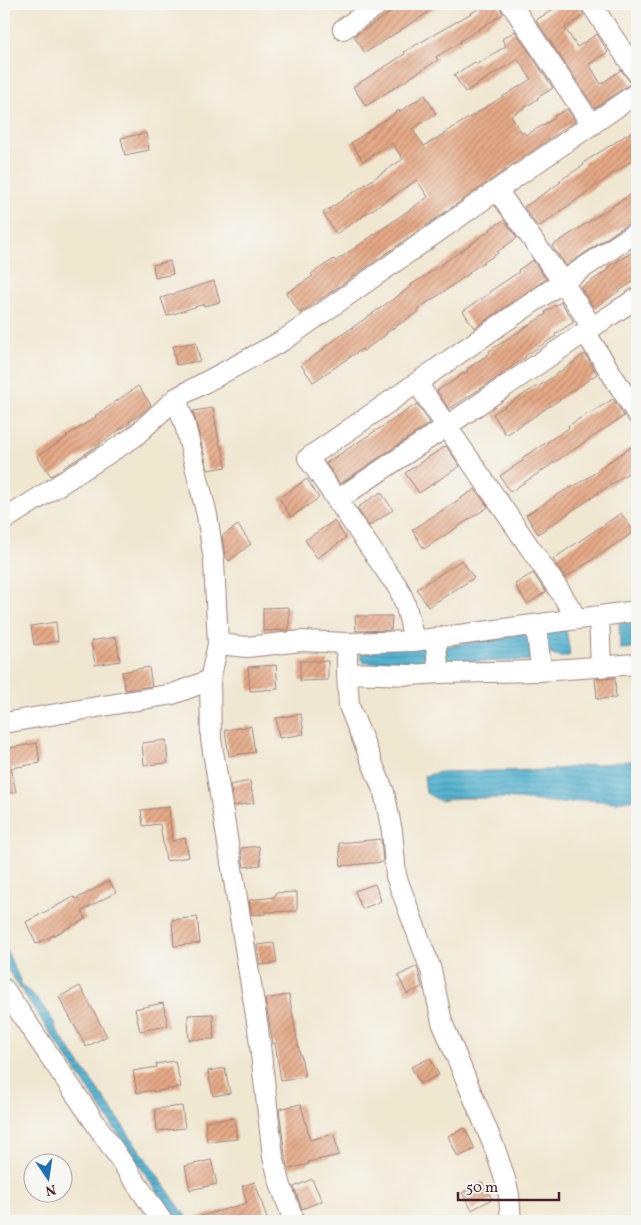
<svg xmlns="http://www.w3.org/2000/svg" width="641" height="1225" viewBox="0 0 641 1225" font-family="Vollkorn,serif">
<style>
.water{fill:url(#water-rules);stroke:#4e687e}
.building{fill:url(#building-hatch)}
.lines{fill:none;stroke-linecap:round;stroke-linejoin:round}
.minor-casing{stroke:#9d837e;stroke-width:22}
.minor{stroke:#fff;stroke-width:20}
</style>
<defs>
<pattern id="water-rules" width="6" height="5" patternUnits="userSpaceOnUse" patternTransform="scale(1.25)"><rect width="6" height="5" fill="#52b2d0"/><path d="M0 2.5h6" fill="none" stroke="#4690a9"/></pattern>
<pattern id="building-hatch" width="6" height="6" patternUnits="userSpaceOnUse" patternTransform="scale(1.25)"><rect width="6" height="6" fill="#e5a986"/><path d="M-1 1l2-2M0 6l6-6M5 7l2-2" fill="none" stroke="#bc896e"/></pattern>
</defs>
<rect width="100%" height="100%" fill="#f6f6f2"/>
<filter id="ink" filterUnits="userSpaceOnUse"><feTurbulence type="fractalNoise" baseFrequency=".02" numOctaves="2"/><feDisplacementMap in="SourceGraphic" scale="10" xChannelSelector="R" yChannelSelector="G"/><feConvolveMatrix kernelMatrix="1 2 1 2 8 2 1 2 1" color-interpolation-filters="sRGB"/></filter>
<filter id="wash" filterUnits="userSpaceOnUse"><feTurbulence type="fractalNoise" baseFrequency=".0096" numOctaves="4" result="noise"/><feDisplacementMap in="SourceGraphic" scale="20" xChannelSelector="R" yChannelSelector="G"/><feGaussianBlur stdDeviation="1.12" result="paint"/><feColorMatrix in="noise" values="0 0 0 0 0 0 0 0 0 0 0 0 0 0 0 0 0 1.4 0 .05"/><feComposite in="paint" operator="in"/></filter>
<g filter="url(#wash)">
<rect width="100%" height="100%" fill="#f0e7d1"/>
<path class="water" d="M637,619V648L620,649L619,622Z
M566,628L570,655C563,659 554,657 547,652L544,635L549,631Z
M524,633L531,638L532,660L446,663L443,647Z
M431,646L428,667L394,669V664L364,663L361,660L360,649Z
M637,760V799L616,802L586,800L563,803L504,798H459L440,801L426,793L424,776L441,772L547,770Z
M4,945L23,987L37,998L54,1022L55,1028L189,1221H177L4,964Z"/>
<g id="blocks">
<path class="building" d="M403,4H441L365,53L354,36Z
M477,4H499L503,14L460,41L461,42L436,57L438,60L366,106L353,87L405,54L404,52L480,8Z
M562,4H579L581,10L584,15L565,28L577,47L597,34L608,52L589,64L601,84L621,70L631,83L595,108L536,20Z
M515,31L553,88L537,98L538,99L511,116L522,133L524,132L526,135L555,118L554,116L567,109L575,121L331,292L300,313L286,293L313,276L311,274L334,259L336,261L428,197L417,180L336,234L323,213L403,159L392,143L363,161L351,143L399,110V112L425,95L436,114L412,129L424,146L531,79L518,59L465,92L454,75L475,62L477,64L506,46L502,39Z
M637,129V157L538,227L524,207L561,182L559,181L584,165L583,163L631,132V133Z
M146,133L149,150L125,155L121,138Z
M637,190V219L630,222L566,266L552,246Z
M504,220L517,238L497,252L498,253L469,272L470,273L446,290L418,309L419,311L386,333L387,334L363,351L362,349L313,382L301,365L324,349L323,348L412,286L411,285L435,269L491,230L490,229Z
M637,249V279L594,308L581,288L609,269L608,267Z
M533,260L546,279L474,328L463,311L490,293L489,292L519,272L518,270Z
M170,261L173,274L155,278L153,265Z
M214,281L220,302L204,306V304L167,316L161,298Z
M561,302L574,322L555,334L556,336L525,356L526,357L501,374V375L449,409L437,391L468,371L467,369L490,353L489,351L546,314L545,312Z
M196,342L200,361L176,365L173,346Z
M585,354L597,374L550,406L506,435L493,414L537,386L538,387Z
M138,386L151,405L142,413L129,422L130,423L100,443V444L51,476L37,456L67,437L66,436L96,417L95,416Z
M613,399L624,416L510,492L500,476L524,460L522,458L569,428L568,426L588,413L589,414Z
M417,404L430,423L340,484L326,463Z
M213,408L220,447L222,446L226,467L208,470L193,411Z
M637,443V467L538,534L526,515L570,487L571,488L598,471L597,470Z
M446,446L460,466L419,493L405,473L427,458Z
M307,479L319,498L291,517L279,498Z
M475,489L488,507L424,549L412,530Z
M381,492L393,510L369,526L357,508Z
M621,513L634,532L565,578L553,559Z
M334,521L346,538L317,558L305,540Z
M238,525L251,544L229,561L225,556L222,536Z
M462,560L474,578L428,607L417,589Z
M533,573L546,592L527,604L515,584Z
M289,607V630L263,631V608Z
M355,616H392L391,630L356,631Z
M56,622L58,641L34,645L31,626Z
M116,637L120,661L95,665L91,641Z
M300,661H328V680L300,681Z
M276,665L278,689L250,691L248,667Z
M149,667L152,686L125,690L122,672Z
M615,678L616,698L597,699L595,679Z
M301,714L304,734L279,738L276,718Z
M251,726L255,752L229,756L225,730Z
M166,740L168,763L144,765L142,743Z
M37,743L40,763L11,768L16,792L4,794V749Z
M250,781L254,803L234,806L230,785Z
M169,807L172,841L185,838L189,857L166,861L160,824L143,826L141,810Z
M381,839L383,862L341,866L339,843Z
M259,846L261,865L244,867L241,848Z
M109,881L116,892L82,911L86,919L36,944L26,922L74,897L76,899Z
M375,884L381,901L362,909L355,891Z
M297,892V911L265,912V914L252,915L249,900L275,897V893Z
M197,917L200,943L174,946L172,920Z
M274,943L277,963L260,965L257,945Z
M417,966L422,987L407,994L398,976Z
M80,986L107,1036L86,1047L59,997Z
M289,995L300,1055H301L305,1077L281,1081L275,1043L273,1044L265,999Z
M163,1003L168,1026L140,1031L135,1009Z
M213,1014L214,1039L189,1040L188,1015Z
M430,1058L439,1075L420,1084L411,1067Z
M175,1061L181,1087L153,1092V1090L137,1093L133,1071L157,1067L156,1064Z
M225,1068L230,1093L213,1096L208,1071Z
M301,1104L310,1140L334,1134L339,1155L308,1162L309,1164L289,1169L285,1155L279,1109Z
M182,1106L185,1128L157,1131L155,1109Z
M234,1118L237,1139L207,1142L205,1121Z
M465,1128L475,1149L458,1157L448,1136Z
M211,1160L217,1184L190,1190L185,1166Z
M312,1179L322,1201L302,1209L294,1187Z
M255,1182L267,1219L261,1221H195L194,1218L247,1203L242,1186Z
M482,1182L492,1199L472,1210L462,1193Z"/>
</g>
</g>
<g filter="url(#ink)">
<use href="#blocks" fill-opacity="0" stroke="#9d837e" stroke-width="1"/>
<g class="lines">
<defs>
<path id="minor" d="M511,4L592,125
M591,4L637,73
M343,29L379,4
M497,190L562,281L592,327
M585,332L637,414
M417,383L561,593L577,619
M176,398L185,425L207,515L214,561L218,644L210,680L211,739L258,1028L273,1157L281,1186L294,1221
M337,500L447,426L585,332L637,298
M4,520L134,437L176,398L284,340L497,190L637,93
M599,616L601,667
M536,625L540,660L539,671
M435,638L439,673
M414,641C409,620 406,594 391,578L308,458C418,383 526,305 637,232
M347,643V673L349,706L384,792L392,831L396,876L431,970L442,1022L495,1149L505,1179L509,1195L511,1221
M218,644L247,647L302,641L347,643L414,641L637,611
M347,673L411,675L439,673L539,671L637,664
M4,723L173,694L210,680
M4,989L162,1221"/>
</defs>
<use href="#minor" class="minor-casing"/>
<use href="#minor" class="minor"/>
</g>
</g>
<rect width="641" height="1225" fill="none" stroke="#f6f6f2" stroke-width="20"/>
<g transform="translate(48 1178) rotate(167)"><circle r="24" fill="#f6f6f2" stroke="#b1a0a2"/>
<path d="M0-4L9 19L0 12L-9 19Z" fill="#1f6fb2"/>
<text y="-8" font-size="14" font-weight="bold" text-anchor="middle" fill="#4a1f2b">N</text>
</g>
<path d="M458 1192v8h101v-8" fill="none" stroke="#4a1f2b" stroke-width="2.5"/>
<text x="466" y="1192" font-size="15" fill="#4a1f2b" stroke="#f6f6f2" stroke-width="4" paint-order="stroke">50 m</text>
</svg>
